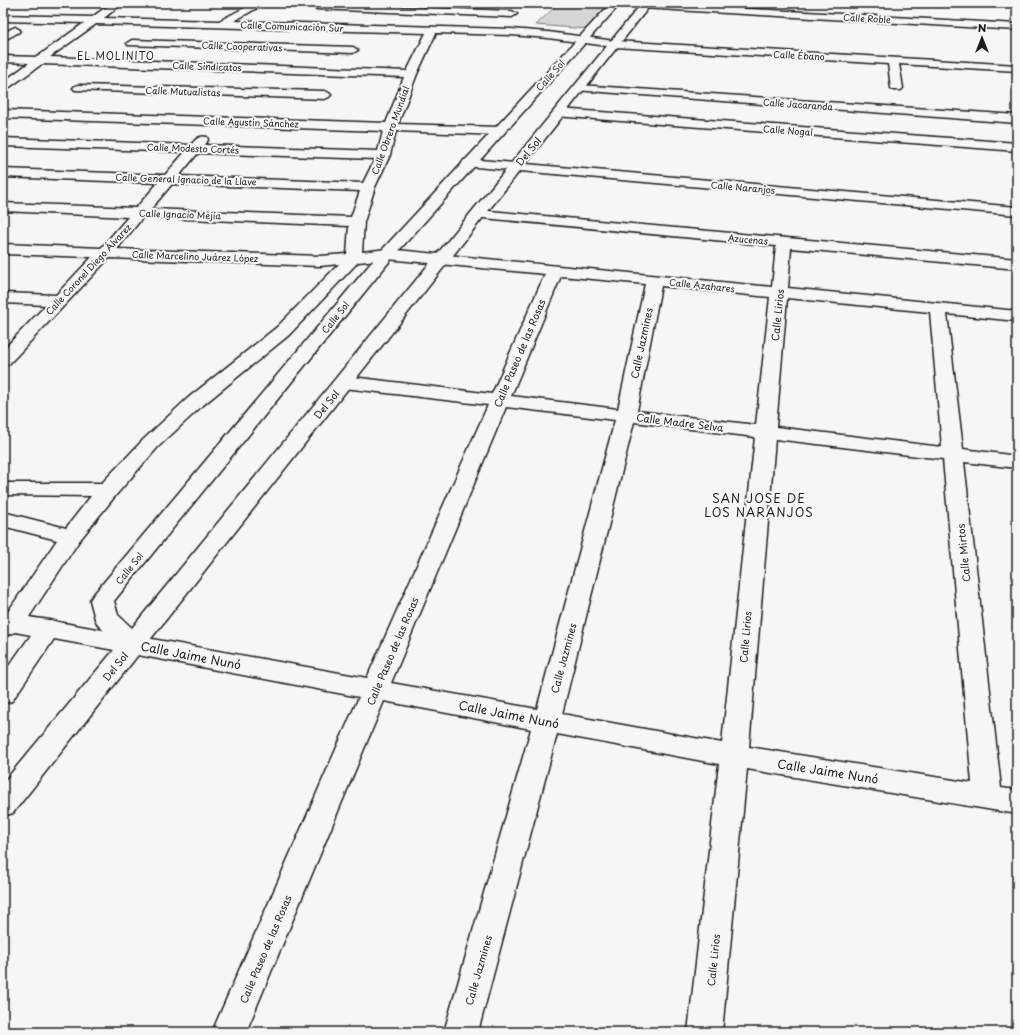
<svg xmlns="http://www.w3.org/2000/svg" width="1020" height="1035" viewBox="0 0 1020 1035" font-family="'Playpen Sans',sans-serif">
<style>
.green{fill:#d6d6d2;stroke:#797977}
.lines{fill:none;stroke-linecap:round;stroke-linejoin:round}
.street-casing{stroke:#1c1c1c;stroke-width:3}
.secondary-casing{stroke:#1c1c1c;stroke-width:3}
.street{fill:#f6f6f2;fill-rule:evenodd}
.secondary{fill:#f6f6f2;fill-rule:evenodd}
.labels{text-anchor:middle;dominant-baseline:central;stroke-width:4;stroke-linejoin:round;paint-order:stroke}
.far-street-label{font-size:9px;fill:#1c1c1c;stroke:#f6f6f2}
.far-quarter-label{font-size:10px;letter-spacing:1px;fill:#1c1c1c;stroke:#f6f6f2}
.street-label{font-size:10px;fill:#1c1c1c;stroke:#f6f6f2}
.quarter-label{font-size:12px;letter-spacing:1px;fill:#1c1c1c;stroke:#f6f6f2}
.near-street-label{font-size:12px;fill:#1c1c1c;stroke:#f6f6f2}
</style>
<rect width="100%" height="100%" fill="#f6f6f2"/>
<filter id="ink" filterUnits="userSpaceOnUse"><feTurbulence type="fractalNoise" baseFrequency=".025" numOctaves="2"/><feDisplacementMap in="SourceGraphic" scale="8" xChannelSelector="R" yChannelSelector="G"/><feConvolveMatrix kernelMatrix="1 2 1 2 8 2 1 2 1" color-interpolation-filters="sRGB"/></filter>
<g filter="url(#ink)">
<path class="green" d="M559,3H562L609,7L588,29L536,25Z"/>
<g class="lines">
<defs>
<path id="street" d="M112,3H123L104,18L219,21L254,3H266L234,21L511,29L548,32L615,41L1017,65V71L899,64L903,88L901,90H893L891,88L888,64L615,47L548,38L511,35L436,33L417,74L398,124L498,127L502,128L504,131L502,134L498,135L396,131L390,155L375,187L364,222L362,252L387,249L772,287L776,246L473,217L471,214L473,211L478,210L1017,259V269L791,248L788,288L1017,311V321L947,314L963,449L1017,456V468L964,462L1001,788L1017,790V814L747,769L722,1032H688L719,764L557,734L478,1032H444L531,729L384,701L246,1032H212L359,697L138,655L13,813L3,816V783L114,650L54,639L12,701L3,704V674L31,635L15,632L3,637V612L7,613L57,540L3,526V512L66,528L91,496L3,495V483H102L144,439L188,398L277,327L339,264L320,266L109,258L9,364L3,365V350L46,305L3,303V293L56,295L92,257L3,254V244L101,248L128,217L3,211V203L136,208L158,183L3,177V169L165,175L185,152L3,146V138L191,145C196,139 199,135 207,137L208,140L205,145L378,151L383,131L3,118V110L386,123L404,77L42,64L7,89L3,90V82L29,63L3,62V56L37,57L84,23L3,21V15L92,17ZM96,24L426,33L407,71L50,57ZM198,153L375,159L363,183L179,176ZM172,184L360,191L351,217L151,209ZM143,217L349,226L347,254L320,256L117,249ZM387,259L545,274L492,394L344,376L337,378L335,382L337,386L344,388L488,405L367,678L58,622C49,619 39,619 29,617L79,541L116,495L158,447L202,406L289,335L358,262ZM561,276L645,284L618,409L511,396ZM661,286L770,297L756,425L637,411ZM787,298L930,312L942,447L776,427ZM506,407L615,420L537,709L391,683ZM634,422L755,437L722,743L562,714ZM775,439L943,459L972,783L749,747Z
M645,3L1017,24V30L642,8L640,6Z
M319,4L512,11L517,14L512,17L316,9L314,7Z
M15,27L20,30L19,32L3,41V33Z
M132,40L353,47L358,50L353,53L128,45L127,43Z
M79,85L325,91L329,93L331,95L329,97L325,99L75,90L73,88L75,86Z
M579,85L1017,115V123L575,90L573,88L575,86Z
M559,109L1017,143V151L555,116L553,113L555,110Z
M469,159L1017,207V215L464,166L462,163L464,160Z"/>
<path id="secondary" d="M611,3H621L393,257L114,601L118,615L132,628L642,3H652L142,650L133,653L124,650L98,625L95,619L90,600L94,594L381,251Z"/>
</defs>
<use href="#street" class="street-casing"/>
<use href="#secondary" class="secondary-casing"/>
<use href="#street" class="street"/>
<use href="#secondary" class="secondary"/>
</g>
</g>
<g class="labels">
<g class="far-street-label">
<text transform="translate(867 18) rotate(3)">Calle Roble</text>
<text transform="translate(292 26) rotate(2)">Calle Comunicación Sur</text>
<text transform="translate(242 46) rotate(2)">Calle Cooperativas</text>
<text transform="translate(799 55) rotate(3)">Calle Ébano</text>
<text transform="translate(207 66) rotate(2)">Calle Sindicatos</text>
<text transform="translate(550 75) rotate(-48)">Calle Sol</text>
<text transform="translate(183 91) rotate(2)">Calle Mutualistas</text>
<text transform="translate(798 104) rotate(4)">Calle Jacaranda</text>
<text transform="translate(251 122) rotate(2)">Calle Agustín Sánchez</text>
<text transform="translate(390 130) rotate(-70)">Calle Obrero Mundial</text>
<text transform="translate(788 130) rotate(4)">Calle Nogal</text>
<text transform="translate(193 148) rotate(2)">Calle Modesto Cortés</text>
<text transform="translate(186 179) rotate(2)">Calle General Ignacio de la Llave</text>
<text transform="translate(743 187) rotate(5)">Calle Naranjos</text>
<text transform="translate(180 214) rotate(2)">Calle Ignacio Mejía</text>
<text transform="translate(748 239) rotate(5)">Azucenas</text>
<text transform="translate(195 256) rotate(2)">Calle Marcelino Juárez López</text>
<text transform="translate(88 269) rotate(-47)">Calle Coronel Diego Álvarez</text>
<text transform="translate(702 285) rotate(6)">Calle Azahares</text>
<text transform="translate(335 317) rotate(-51)">Calle Sol</text>
<text transform="translate(129 568) rotate(-51)">Calle Sol</text>
</g>
<g class="far-quarter-label">
<text x="116" y="55">EL MOLINITO</text>
</g>
<g class="street-label">
<text transform="translate(528 151) rotate(-51)">Del Sol</text>
<text transform="translate(777 315) rotate(-84)">Calle Lirios</text>
<text transform="translate(641 343) rotate(-78)">Calle Jazmines</text>
<text transform="translate(519 353) rotate(-67)">Calle Paseo de las Rosas</text>
<text transform="translate(326 404) rotate(-51)">Del Sol</text>
<text transform="translate(680 422) rotate(7)">Calle Madre Selva</text>
<text transform="translate(963 553) rotate(-96)">Calle Mirtos</text>
<text transform="translate(745 637) rotate(-85)">Calle Lirios</text>
<text transform="translate(392 651) rotate(-67)">Calle Paseo de las Rosas</text>
<text transform="translate(563 658) rotate(-75)">Calle Jazmines</text>
<text transform="translate(115 666) rotate(-51)">Del Sol</text>
<text transform="translate(265 949) rotate(-67)">Calle Paseo de las Rosas</text>
<text transform="translate(713 960) rotate(-84)">Calle Lirios</text>
<text transform="translate(478 970) rotate(-74)">Calle Jazmines</text>
</g>
<g class="quarter-label">
<text x="759" y="498">SAN JOSE DE<tspan x="759" dy="14">LOS NARANJOS</tspan></text>
</g>
<g class="near-street-label">
<text transform="translate(191 655) rotate(11)">Calle Jaime Nunó</text>
<text transform="translate(509 714) rotate(11)">Calle Jaime Nunó</text>
<text transform="translate(828 771) rotate(9)">Calle Jaime Nunó</text>
</g>
</g>
<rect width="1020" height="1035" fill="none" stroke="#f6f6f2" stroke-width="16"/>
<rect x="8" y="8" width="1004" height="1019" fill="none" stroke="#1c1c1c" stroke-width="1.5" filter="url(#ink)"/>
<g transform="translate(982 38)" stroke="#f6f6f2" stroke-width="3" paint-order="stroke">
<path d="M0-3L7 15L0 10L-7 15Z" fill="#1c1c1c"/>
<text y="-6" font-size="11" font-weight="bold" text-anchor="middle" fill="#1c1c1c">N</text>
</g>
</svg>
